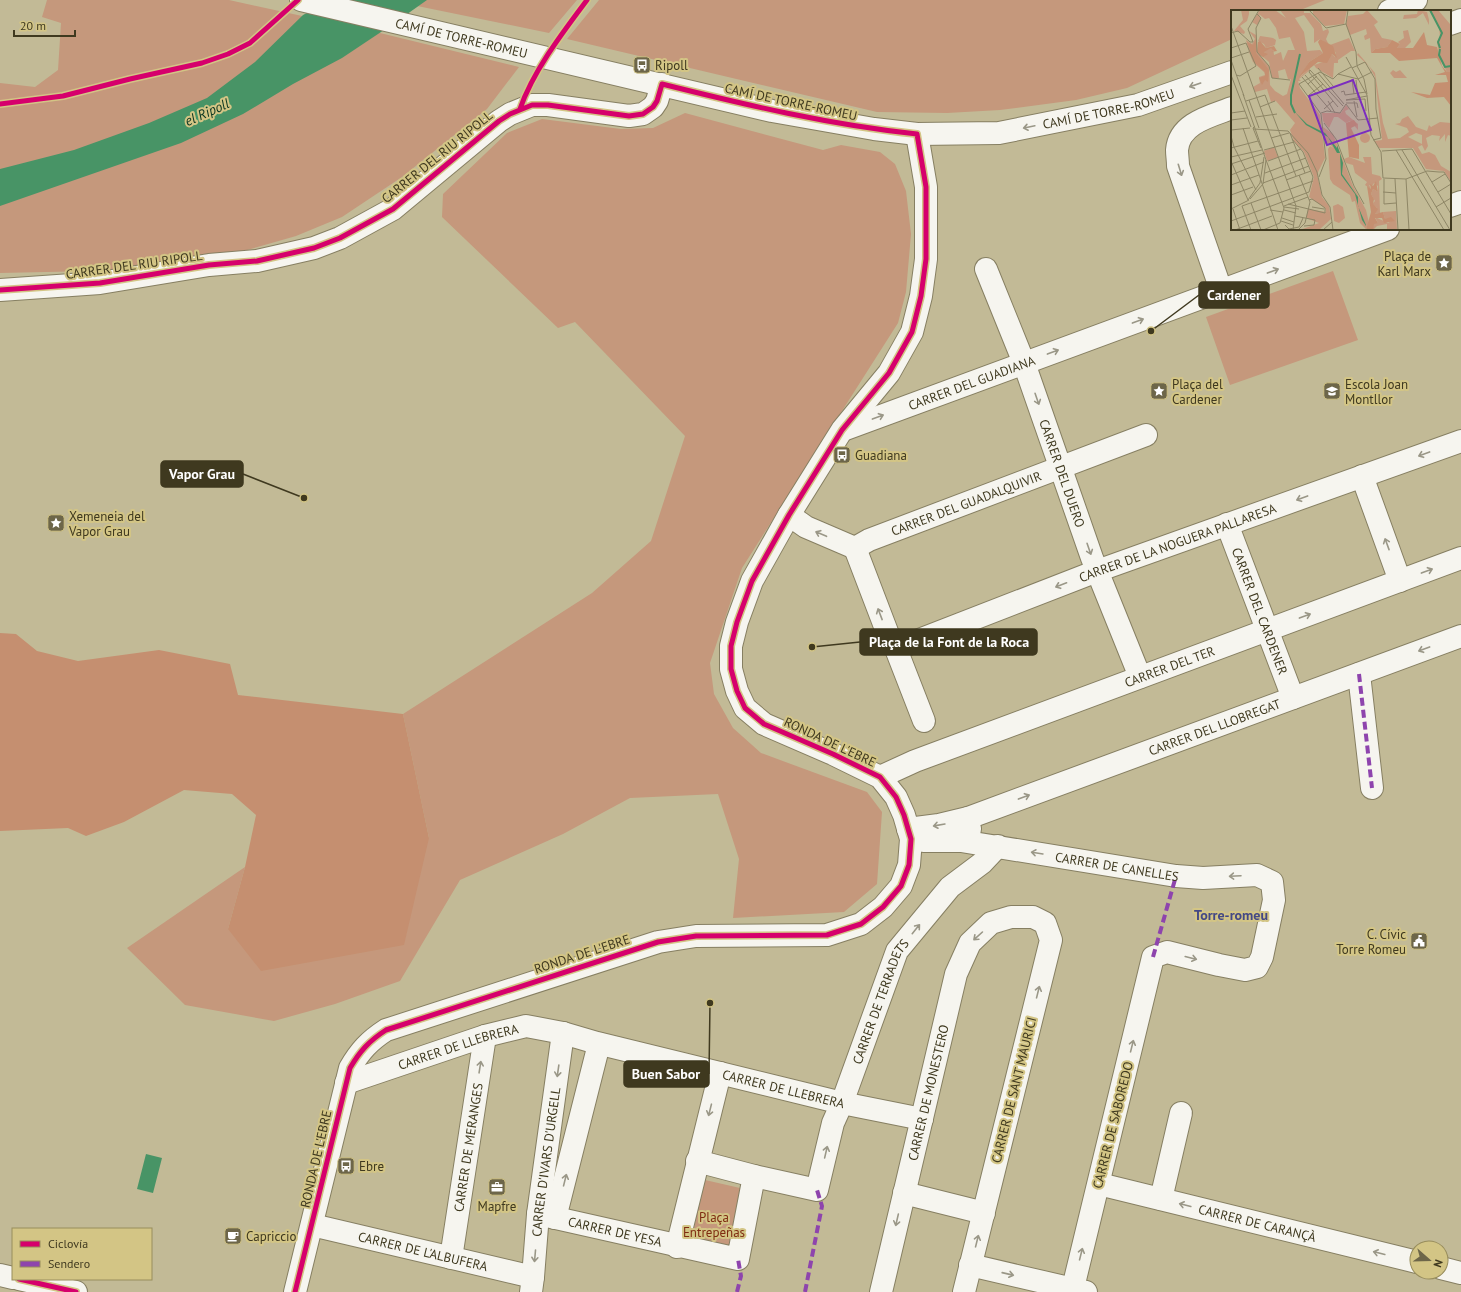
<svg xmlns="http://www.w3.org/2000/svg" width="1461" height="1292" viewBox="0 0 1461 1292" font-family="'PT Sans',sans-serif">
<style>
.green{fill:#c5987c}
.forest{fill:#c58f70}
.water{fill:#489466}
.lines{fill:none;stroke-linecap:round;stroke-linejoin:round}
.minor-casing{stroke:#867f62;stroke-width:24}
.minor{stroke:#f6f5ef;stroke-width:22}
.quiet{stroke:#8e44ad;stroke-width:4;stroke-dasharray:8 4;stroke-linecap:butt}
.cycleway-casing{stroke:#d3c585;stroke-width:8}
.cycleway{stroke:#d6006c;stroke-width:5}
.oneway{stroke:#9a9787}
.labels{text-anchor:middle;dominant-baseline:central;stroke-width:4;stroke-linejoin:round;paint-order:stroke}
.street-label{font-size:13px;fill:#3f391f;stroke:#d3c585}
.poi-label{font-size:13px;fill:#3f391f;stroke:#d3c585;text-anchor:start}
.park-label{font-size:13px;fill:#7f2c11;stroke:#d3c585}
.water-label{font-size:14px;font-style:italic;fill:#0c3722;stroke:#d3c585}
.neighbourhood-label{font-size:14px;font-weight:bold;fill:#434885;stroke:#d3c585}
.inset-river{fill:none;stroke:#489466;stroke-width:2}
.inset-road{fill:none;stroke:#8e8666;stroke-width:1}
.view{fill:#7b2cbf;fill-opacity:0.15;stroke:#7b2cbf;stroke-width:2}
.inset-edge{fill:none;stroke:#3f391f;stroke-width:2}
.leader{fill:none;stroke:#3f391f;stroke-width:1.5}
.callout-dot{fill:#3f391f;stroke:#d3c585;stroke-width:1.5}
.callout{fill:#3f391f;stroke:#3f391f;stroke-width:1.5}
.callout-label{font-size:14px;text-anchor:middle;font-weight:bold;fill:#fff}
</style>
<rect width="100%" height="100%" fill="#c2ba96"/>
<path class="green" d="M47,0H229L380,33L519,67L487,109L402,177L342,217L296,236L233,254L132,269L93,271L0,273V83L35,87L58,70L61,23L42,17Z
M388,0H577L549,33Z
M599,0H1325L1298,11H1232V39L1127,88L1076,100L1000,110L947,113L877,112L567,39Z
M685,113L823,150L841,145L880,152L895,164L906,191L911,234L906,292L898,323L742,568L710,663L714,694L733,728L761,753L867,792L882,812L877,884L844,912L733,918L739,859L718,794L630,798L563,834L460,880L400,981L335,1004L274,1021L185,1005L127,948L245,867L228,929L429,838L403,714L592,593L651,541L685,436L575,322L558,328L442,217L443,194L507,133L542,119L621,129L653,128Z
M1333,271L1358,340L1230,385L1206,317Z
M705,1180L740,1188L729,1245L725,1248L694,1240L692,1236Z"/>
<path class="forest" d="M0,633L16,634L37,651L78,661L159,650L230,664L238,695L403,714L429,838L404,945L261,971L228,929L245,867L256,815L232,794L184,790L124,822L86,836L68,828L0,831Z"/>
<path class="water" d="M332,0H427L393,24L342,58L293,84L243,114L181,143L0,206V169L74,150L149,123L207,98L255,62L303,15Z
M146,1154L162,1158L153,1193L137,1189Z"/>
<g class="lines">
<defs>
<g id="minor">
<path id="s1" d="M301,0L772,111L874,129L917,134L999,133L1138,105L1232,72"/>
<path d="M1389,11L1416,0"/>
<path d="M1450,24L1461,20"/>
<path d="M1450,206L1461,202"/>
<path id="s2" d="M986,269L1024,363L1092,558L1140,677"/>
<path d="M0,290L100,283L209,265L257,261L314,248L340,238L393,209L499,121L510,114L532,105H548L629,116L643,114L653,107L657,101L662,84"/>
<path d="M1221,290L1178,166C1178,160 1177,155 1177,150C1179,123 1211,116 1232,108"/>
<path id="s3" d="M843,430L1388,229"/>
<path d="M1362,476L1400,581"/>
<path d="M789,515L806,527L855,548"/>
<path id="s4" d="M1227,524L1293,698"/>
<path id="s5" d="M855,548L869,540L1146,435"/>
<path d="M855,548L889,637L896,649L924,721"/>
<path id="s6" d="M896,649L1097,571L1461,441"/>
<path d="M1359,674L1372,788"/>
<path id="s7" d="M880,777L915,761L1461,558"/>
<path d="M908,829L939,825L968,818"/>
<path id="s8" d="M911,839L925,841H961L970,829L968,818L1461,636"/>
<path id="s9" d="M961,841L1176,876L1203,878L1257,875L1272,882L1274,900L1262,957L1257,967L1245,970L1219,965L1167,952L1153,957L1072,1292"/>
<path id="s10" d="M346,1083L485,1036L526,1026L563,1033L597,1043L842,1103L922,1119"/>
<path id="s11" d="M697,1161L754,1176L817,1190L833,1123L842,1103L897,951L950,887L982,863L998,846"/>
<path id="s12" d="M1099,1184L1417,1262"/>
<path d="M904,1193L984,1213"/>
<path d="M1161,1199L1181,1113"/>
<path id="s13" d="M538,1214L738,1259L754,1176"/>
<path d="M555,1218L599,1044"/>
<path id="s14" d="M312,1225L533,1277"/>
<path d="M677,1247L720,1073"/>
<path id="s15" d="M451,1258L485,1036"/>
<path d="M970,1265L1086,1292"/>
<path d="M1441,1268L1461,1273"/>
<path d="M0,1275L13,1278"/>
<path d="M19,1279L76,1292"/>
<path d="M295,1292L350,1068C360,1051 369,1041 386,1030L658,942L696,936L827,935L861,924L883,907L901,886L909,865L911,839L904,815L896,797L880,777L833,754L764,724L745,708L737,691L731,669V646L737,622L752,581L789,515L842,430L889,373L912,332L921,296L926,259V187L917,134"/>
<path id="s16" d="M531,1292L533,1277L538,1214L563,1033"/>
<path id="s17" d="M881,1292L956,974L970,943L991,923L1011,917H1033L1045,923L1051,940L964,1292"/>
</g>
</defs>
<use href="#minor" class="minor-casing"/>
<use href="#minor" class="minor"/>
<path class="quiet" d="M1359,674L1372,788
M1153,957L1176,876
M737,1292L741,1276L738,1259
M805,1292L822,1206L817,1190"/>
<defs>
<path id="cycleway" d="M0,104L63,96L130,79L202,63L228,54L250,43L298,0
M520,109C533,71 563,32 587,0
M0,290L100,283L209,265L257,261L314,248L340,238L393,209L499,121L510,114L532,105H548L629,116L643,114L653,107L657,101L662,84C746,105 831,125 917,134L926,187V259L921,296L912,332L889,373L842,430L789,515L752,581L737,622L731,646V669L737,691L745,708L764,724L833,754L880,777L896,797L904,815L911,839L909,865L901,886L883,907L861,924L827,935L696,936L658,942L386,1030C369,1041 360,1051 350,1068L295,1292
M19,1279L76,1292"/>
</defs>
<use href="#cycleway" class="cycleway-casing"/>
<use href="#cycleway" class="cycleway"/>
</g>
<defs><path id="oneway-shaft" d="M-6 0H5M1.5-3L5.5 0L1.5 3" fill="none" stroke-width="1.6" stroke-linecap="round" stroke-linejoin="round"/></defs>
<g class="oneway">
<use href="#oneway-shaft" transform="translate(1195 85) rotate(161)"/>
<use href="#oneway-shaft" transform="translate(1029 127) rotate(168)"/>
<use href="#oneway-shaft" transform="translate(1180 170) rotate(73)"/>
<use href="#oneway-shaft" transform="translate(1273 271) rotate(-20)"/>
<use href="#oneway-shaft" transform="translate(1138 321) rotate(-20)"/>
<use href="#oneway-shaft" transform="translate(1053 352) rotate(-20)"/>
<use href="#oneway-shaft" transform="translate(1037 399) rotate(71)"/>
<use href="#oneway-shaft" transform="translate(878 417) rotate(-20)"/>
<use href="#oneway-shaft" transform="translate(1424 454) rotate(160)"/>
<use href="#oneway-shaft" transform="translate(1302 498) rotate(160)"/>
<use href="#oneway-shaft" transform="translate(821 534) rotate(-157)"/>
<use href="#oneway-shaft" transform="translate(1387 544) rotate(-110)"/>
<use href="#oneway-shaft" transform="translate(1089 549) rotate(71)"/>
<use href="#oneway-shaft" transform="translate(1427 571) rotate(-20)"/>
<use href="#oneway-shaft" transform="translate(1061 585) rotate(159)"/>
<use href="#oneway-shaft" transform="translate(880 614) rotate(-111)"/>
<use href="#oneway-shaft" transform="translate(1305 616) rotate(-20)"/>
<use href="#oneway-shaft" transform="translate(1424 649) rotate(160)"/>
<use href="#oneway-shaft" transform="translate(1024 797) rotate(-20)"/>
<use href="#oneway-shaft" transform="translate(939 825) rotate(170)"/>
<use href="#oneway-shaft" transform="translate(1037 853) rotate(-171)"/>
<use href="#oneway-shaft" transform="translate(1235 876) rotate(177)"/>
<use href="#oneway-shaft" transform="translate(916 929) rotate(-51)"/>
<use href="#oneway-shaft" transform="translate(978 936) rotate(138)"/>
<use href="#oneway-shaft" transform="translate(1191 958) rotate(14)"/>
<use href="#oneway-shaft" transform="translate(1038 992) rotate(-76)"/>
<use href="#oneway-shaft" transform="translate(1132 1046) rotate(-76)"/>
<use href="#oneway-shaft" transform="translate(480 1067) rotate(-81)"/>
<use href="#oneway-shaft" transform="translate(558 1071) rotate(98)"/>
<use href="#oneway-shaft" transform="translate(710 1110) rotate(104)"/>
<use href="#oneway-shaft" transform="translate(826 1152) rotate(-77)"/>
<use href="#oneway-shaft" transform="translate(565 1180) rotate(-76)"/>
<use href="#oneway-shaft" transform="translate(1185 1205) rotate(-166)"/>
<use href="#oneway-shaft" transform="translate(897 1220) rotate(103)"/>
<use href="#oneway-shaft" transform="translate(977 1241) rotate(-76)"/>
<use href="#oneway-shaft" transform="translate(1379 1253) rotate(-166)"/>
<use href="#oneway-shaft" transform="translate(1081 1254) rotate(-76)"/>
<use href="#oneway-shaft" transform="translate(535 1256) rotate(95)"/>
<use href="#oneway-shaft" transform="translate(1008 1274) rotate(13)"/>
</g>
<defs>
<symbol id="bus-square" viewBox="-11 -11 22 22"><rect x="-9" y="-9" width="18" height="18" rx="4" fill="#6d6649" stroke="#d3c585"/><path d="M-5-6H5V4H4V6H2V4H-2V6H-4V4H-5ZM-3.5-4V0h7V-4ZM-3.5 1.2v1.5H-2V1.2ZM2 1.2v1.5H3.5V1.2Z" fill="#fff"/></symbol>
<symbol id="sight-square" viewBox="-11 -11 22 22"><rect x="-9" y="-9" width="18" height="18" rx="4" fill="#6d6649" stroke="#d3c585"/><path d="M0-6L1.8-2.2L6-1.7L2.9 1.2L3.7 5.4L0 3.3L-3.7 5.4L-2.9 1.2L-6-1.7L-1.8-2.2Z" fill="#fff"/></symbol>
<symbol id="school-square" viewBox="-11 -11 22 22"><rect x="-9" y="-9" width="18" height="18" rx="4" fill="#6d6649" stroke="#d3c585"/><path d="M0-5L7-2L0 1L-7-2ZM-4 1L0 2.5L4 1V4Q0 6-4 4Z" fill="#fff"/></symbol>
<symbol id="civic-square" viewBox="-11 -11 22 22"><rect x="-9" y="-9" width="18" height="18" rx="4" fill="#6d6649" stroke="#d3c585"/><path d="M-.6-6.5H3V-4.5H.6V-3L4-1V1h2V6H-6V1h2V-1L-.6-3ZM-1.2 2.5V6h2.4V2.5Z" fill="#fff"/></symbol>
<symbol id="office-square" viewBox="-11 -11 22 22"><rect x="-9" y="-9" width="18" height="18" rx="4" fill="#6d6649" stroke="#d3c585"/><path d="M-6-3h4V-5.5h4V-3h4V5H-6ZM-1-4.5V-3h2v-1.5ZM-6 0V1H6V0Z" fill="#fff"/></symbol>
<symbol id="cafe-square" viewBox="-11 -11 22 22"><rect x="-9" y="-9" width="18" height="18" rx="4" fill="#6d6649" stroke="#d3c585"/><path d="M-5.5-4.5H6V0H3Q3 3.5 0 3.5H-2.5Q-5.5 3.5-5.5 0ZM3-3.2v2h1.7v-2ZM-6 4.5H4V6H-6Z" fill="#fff"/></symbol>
</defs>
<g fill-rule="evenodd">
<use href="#bus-square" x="632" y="55" width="20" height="20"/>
<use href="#sight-square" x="1434" y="253" width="20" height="20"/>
<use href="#sight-square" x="1149" y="381" width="20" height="20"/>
<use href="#school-square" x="1322" y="381" width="20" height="20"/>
<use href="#bus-square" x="832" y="445" width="20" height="20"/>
<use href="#sight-square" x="46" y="513" width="20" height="20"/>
<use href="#civic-square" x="1409" y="931" width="20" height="20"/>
<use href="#bus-square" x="336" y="1156" width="20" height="20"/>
<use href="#office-square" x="487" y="1177" width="20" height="20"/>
<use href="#cafe-square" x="223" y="1226" width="20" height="20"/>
</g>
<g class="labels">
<g class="street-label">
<text stroke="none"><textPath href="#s1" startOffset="165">CAMÍ DE TORRE-ROMEU</textPath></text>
<text transform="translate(791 102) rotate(12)">CAMÍ DE TORRE-ROMEU</text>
<text stroke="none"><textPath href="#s1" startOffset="825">CAMÍ DE TORRE-ROMEU</textPath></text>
<text transform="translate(437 157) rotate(-39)">CARRER DEL RIU RIPOLL</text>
<text transform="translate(134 265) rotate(-8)">CARRER DEL RIU RIPOLL</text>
<text stroke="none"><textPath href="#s3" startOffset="137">CARRER DEL GUADIANA</textPath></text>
<text stroke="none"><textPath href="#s2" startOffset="218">CARRER DEL DUERO</textPath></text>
<text stroke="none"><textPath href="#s5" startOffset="120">CARRER DEL GUADALQUIVIR</textPath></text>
<text stroke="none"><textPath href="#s6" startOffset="301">CARRER DE LA NOGUERA PALLARESA</textPath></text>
<text stroke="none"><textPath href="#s4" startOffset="93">CARRER DEL CARDENER</textPath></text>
<text stroke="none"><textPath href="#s7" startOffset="310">CARRER DEL TER</textPath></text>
<text stroke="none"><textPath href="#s8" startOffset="339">CARRER DEL LLOBREGAT</textPath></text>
<text transform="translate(830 742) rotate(25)">RONDA DE L'EBRE</text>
<text stroke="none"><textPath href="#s9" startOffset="158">CARRER DE CANELLES</textPath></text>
<text transform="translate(582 954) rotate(-18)">RONDA DE L'EBRE</text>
<text stroke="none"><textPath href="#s11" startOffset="323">CARRER DE TERRADETS</textPath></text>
<text stroke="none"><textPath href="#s10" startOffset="118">CARRER DE LLEBRERA</textPath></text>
<text stroke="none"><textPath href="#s10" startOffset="454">CARRER DE LLEBRERA</textPath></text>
<text transform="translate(1014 1090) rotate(-76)">CARRER DE SANT MAURICI</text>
<text stroke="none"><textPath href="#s17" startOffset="205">CARRER DE MONESTERO</textPath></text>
<text transform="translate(1113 1125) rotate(-76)">CARRER DE SABOREDO</text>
<text stroke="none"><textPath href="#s15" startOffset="112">CARRER DE MERANGES</textPath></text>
<text transform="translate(316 1159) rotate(-77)">RONDA DE L'EBRE</text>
<text stroke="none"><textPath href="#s16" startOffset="131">CARRER D'IVARS D'URGELL</textPath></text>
<text stroke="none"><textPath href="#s12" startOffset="163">CARRER DE CARANÇÀ</textPath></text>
<text stroke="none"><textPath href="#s13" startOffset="79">CARRER DE YESA</textPath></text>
<text stroke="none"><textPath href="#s14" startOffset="114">CARRER DE L'ALBUFERA</textPath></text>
</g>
<g class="poi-label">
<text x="655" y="65">Ripoll</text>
<text x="1431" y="256" text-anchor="end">Plaça de<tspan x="1431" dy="15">Karl Marx</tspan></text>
<text x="1172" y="384">Plaça del<tspan x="1172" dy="15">Cardener</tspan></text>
<text x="1345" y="384">Escola Joan<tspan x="1345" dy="15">Montllor</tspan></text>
<text x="855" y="455">Guadiana</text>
<text x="69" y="516">Xemeneia del<tspan x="69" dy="15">Vapor Grau</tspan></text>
<text x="1406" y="934" text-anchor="end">C. Cívic<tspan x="1406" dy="15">Torre Romeu</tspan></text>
<text x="359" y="1166">Ebre</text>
<text x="497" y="1206" text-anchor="middle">Mapfre</text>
<text x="246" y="1236">Capriccio</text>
</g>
<g class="park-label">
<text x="714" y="1217">Plaça<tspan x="714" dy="15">Entrepeñas</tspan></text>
</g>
<g class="water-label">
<text transform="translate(207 112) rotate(-24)">el Ripoll</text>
</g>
<g class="neighbourhood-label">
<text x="1231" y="915">Torre-romeu</text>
</g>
</g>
<g transform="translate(1231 10)">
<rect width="220" height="220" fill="#c2ba96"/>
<path d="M10,0H18V4L16,11L9,16L14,22L13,24L3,21L12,10ZM29,0H44L55,8L49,0H73V3H79L90,14L92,21L97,19L98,22L95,29L98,35L89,29L83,33V19L73,5L64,8L73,22L76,41L89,40L92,43L78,52L69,67L79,58V60L68,69L70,71H67L69,78L89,105L94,148L86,164L91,187L98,196L100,209L89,219L69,220L88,213L75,208L77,199L95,202L94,198L78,187L83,167L73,142L63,131L59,120L64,113L45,91L40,92L36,79L24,82L22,77L29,73L28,67L34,65L33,62L22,52L18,42L15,30L21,34L24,29L18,21L25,25L26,41L28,44V39L31,40L33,47L29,46L38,56L39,75L44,81L52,86L56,84L60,69H57L54,59L47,61L48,68H41L38,52L33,47L36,44L32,41L42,37L43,45L50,42L52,51L57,40H64L59,27L48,29L45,18L38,8L34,9L28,4L30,9L26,15L21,12ZM82,0H116L113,14L94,16L82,4ZM136,0L147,12L143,15L151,28L161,30L156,37L144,39L140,43L139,28L134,30L133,26L136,24L135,19L119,25L115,15L117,6L132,4ZM187,0L196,2L198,10V15L192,3L185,8L172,9L173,5L186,4ZM198,0H207L219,14L220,62H216L209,49L206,32L209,27L208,17ZM177,20L180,32L173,39L166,38L169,34L167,32L173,28L172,21ZM29,26L42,28L45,30L44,35L35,38L33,34L27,31ZM118,28L124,41H120L107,50V53H103L102,68L85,58L83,55L92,52L101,44L104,47L105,43L99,35ZM127,43L144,63L152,113L157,129L169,128L178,122L176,118L164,114L169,113L171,109L177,106L185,117L196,121L198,115L200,117L209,112L220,113V126L217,125L214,132V124L208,131L209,126L201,125L195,128L197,136L194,141L191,135L187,137L191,144L198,142L204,145L210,156L220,162V172L213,161L195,159L182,138H148L143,131L151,130L144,67L138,56L126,45ZM185,123L191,125V134L177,127ZM162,60L165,62L169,60L176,68H163L159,63ZM115,95L118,99L114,101L115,104L127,114V120L119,111L115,113L107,107H103L98,118L92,111L91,103H110ZM92,117L102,124L122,176L135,200L138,213L135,219L129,213L124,191L121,192L119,185L102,174L99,169L97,139L99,136L102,138L98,133L94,134ZM129 128a5 5 0 1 1 10 0a5 5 0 1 1-10 0ZM43,137L47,147L36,151L33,141ZM118,147L134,153L132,147H140L141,164L149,166L151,169L148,171L149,203L144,204L146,198L141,194L144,191L140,184L142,179L147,182V176L143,173L141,176L138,175L140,179L134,175L136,172L124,163L122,155L115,153L113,149ZM107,194L112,197L114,208L108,213L103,211L102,196ZM165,201L166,220H156V214L146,216L142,220V213H147L144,207L157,213L162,210L154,209L152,202Z" fill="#c5987c" fill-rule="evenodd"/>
<path d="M193,22L196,35L206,37L211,56L216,62H220V96L213,87L196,88L180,82L199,85L204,73L217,72L215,65H204L214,62L206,48L168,51L159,43H140L144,39L156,37L161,30L169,34L166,38H182ZM25,29V43L38,60L37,72L34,70L31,75L28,68L34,66V62L23,52L16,32L22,35ZM89,29L102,36L106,48L101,44L96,53L87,52L68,67L78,52L92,43L87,32ZM29,31L35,38L43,36L46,41L40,42L43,41L40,38L33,42L37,44L33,47L38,52L26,42L27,32ZM123,110L126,115L120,118L128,135V149L118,147L115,113ZM145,171L147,182L142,179L140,184L143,189L142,194L147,199L144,204L152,202L154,209L160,207L164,211L153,213L151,208H144L147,213L143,214L142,220H135L140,202L136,176L140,179L139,174L142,176Z" fill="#c58f70"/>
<path d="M63,101L76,114L94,123L106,138V135L109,143L112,153L111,164L127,187V196L135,215V220V216L131,210L124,184L110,165L109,143H106L97,127L75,115Z" fill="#489466"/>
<path class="inset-river" d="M199,0L211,23L207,32L209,38M209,39L208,45L214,57L220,56M64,103L60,94V85L69,44"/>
<path class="inset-road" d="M78,0L95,18L115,14M117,0L115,14L125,42L126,55M26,4L30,8L25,18L26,42L38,56L41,68L59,70M0,16L65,196L62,220M0,23L7,21L19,32H22L17,19L28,0M0,38L15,33L25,56L9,66L5,65M115,47L136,85L140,125L150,142L152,168L175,169L196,161L208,162H213L220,173M0,48L18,42M0,50L13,86M126,56L133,69L136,84M87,58L102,76M121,58L134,52L144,69L145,99L150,128L142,130M79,60L112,96M79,60L78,62L107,97M87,63L113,94M107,64L120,57M0,65L20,117M74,65L89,82L92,80M71,67L100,101M121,69L123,84M127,69L141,62M125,70L127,87M68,74L90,104L95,149L88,167M68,74L89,62L102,69L107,64L127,69M77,74L86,66M110,82L113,81L114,85L135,82M12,84L35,150L32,174L19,189M78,85L92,74M134,89L135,101M18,90L28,118M115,90L136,86M115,90L134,89M15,91L34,85L65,166M97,91L104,103M123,91L126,107M115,93H126L127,98M29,97L44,91M93,99L102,91M0,103L14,101M90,103L96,101L109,103L115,94L127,110L147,108M25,107L46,104M0,110L16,108M93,113L105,129L123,176L133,194M24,116L22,118L30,138M12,118L47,220M22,119L57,121L77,143L86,162L91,185L99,197L102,220M0,120L19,118M59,123L74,163M0,126L3,137L25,180M40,128L58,123M0,138L27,131M33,140L63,132M165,140L213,220M171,140L219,220M151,141L181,139L220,204M0,147L31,140M0,151L17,190M37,151L70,139M0,154L34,143M34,163L75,148M0,165L33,152M153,169V194L165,193M164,169L167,220M175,169L178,220M55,170L80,161M201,172L214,164M32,173L78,156M0,175L28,165M152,182L165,183M207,182L220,174M0,185L22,177M17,190L29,173L33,147M20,193L30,220M57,194L94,203V198L90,195L81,189L78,190M11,196L82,171M11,196L20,220M53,196L77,187M53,197L68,199M81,197L93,199M205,197L220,188M0,199L18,190M2,199L9,220M39,200L52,202M53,200L65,203M64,206L84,210L83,215L73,216M51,208L63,212M0,211L78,182L82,167L72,142L61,129M50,211L62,215M54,215L58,219L68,217L72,208M4,220L41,206M32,220L49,213L53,198L35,150M67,220L74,213L79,192L68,165M92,220L101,212"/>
<path class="view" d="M122,70L140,120L96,135L78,86Z"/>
<rect width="220" height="220" class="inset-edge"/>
</g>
<path class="leader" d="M1151 331L1199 295M304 498L243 474M812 647L860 642M710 1003L709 1074"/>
<g class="callout-dot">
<circle cx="1151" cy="331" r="4"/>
<circle cx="304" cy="498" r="4"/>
<circle cx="812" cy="647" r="4"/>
<circle cx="710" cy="1003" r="4"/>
</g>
<g class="callout">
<rect x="1199" y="282" width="70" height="26" rx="4"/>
<rect x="161" y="461" width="82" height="26" rx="4"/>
<rect x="860" y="629" width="177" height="26" rx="4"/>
<rect x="624" y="1061" width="85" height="26" rx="4"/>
</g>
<g class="callout-label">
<text x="1234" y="300">Cardener</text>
<text x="202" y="479">Vapor Grau</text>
<text x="949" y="647">Plaça de la Font de la Roca</text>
<text x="666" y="1079">Buen Sabor</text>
</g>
<rect x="12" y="1228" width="140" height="52" fill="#d3c585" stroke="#988d5c"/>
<rect x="20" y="1241" width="20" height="6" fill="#d6006c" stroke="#988d5c"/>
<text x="48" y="1248" font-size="12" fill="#3f391f">Ciclovía</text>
<rect x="20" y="1261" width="20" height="6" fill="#8e44ad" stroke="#988d5c"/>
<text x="48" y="1268" font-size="12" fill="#3f391f">Sendero</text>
<g transform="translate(1429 1260) rotate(110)"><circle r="19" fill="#d3c585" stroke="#988d5c"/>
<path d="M0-3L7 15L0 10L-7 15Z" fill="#6d6649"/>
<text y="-6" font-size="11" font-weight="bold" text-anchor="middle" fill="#3f391f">N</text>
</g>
<path d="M14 30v6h61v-6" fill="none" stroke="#3f391f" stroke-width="2"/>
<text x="20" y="30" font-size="12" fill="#3f391f" stroke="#d3c585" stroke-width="3" paint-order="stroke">20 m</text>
</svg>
